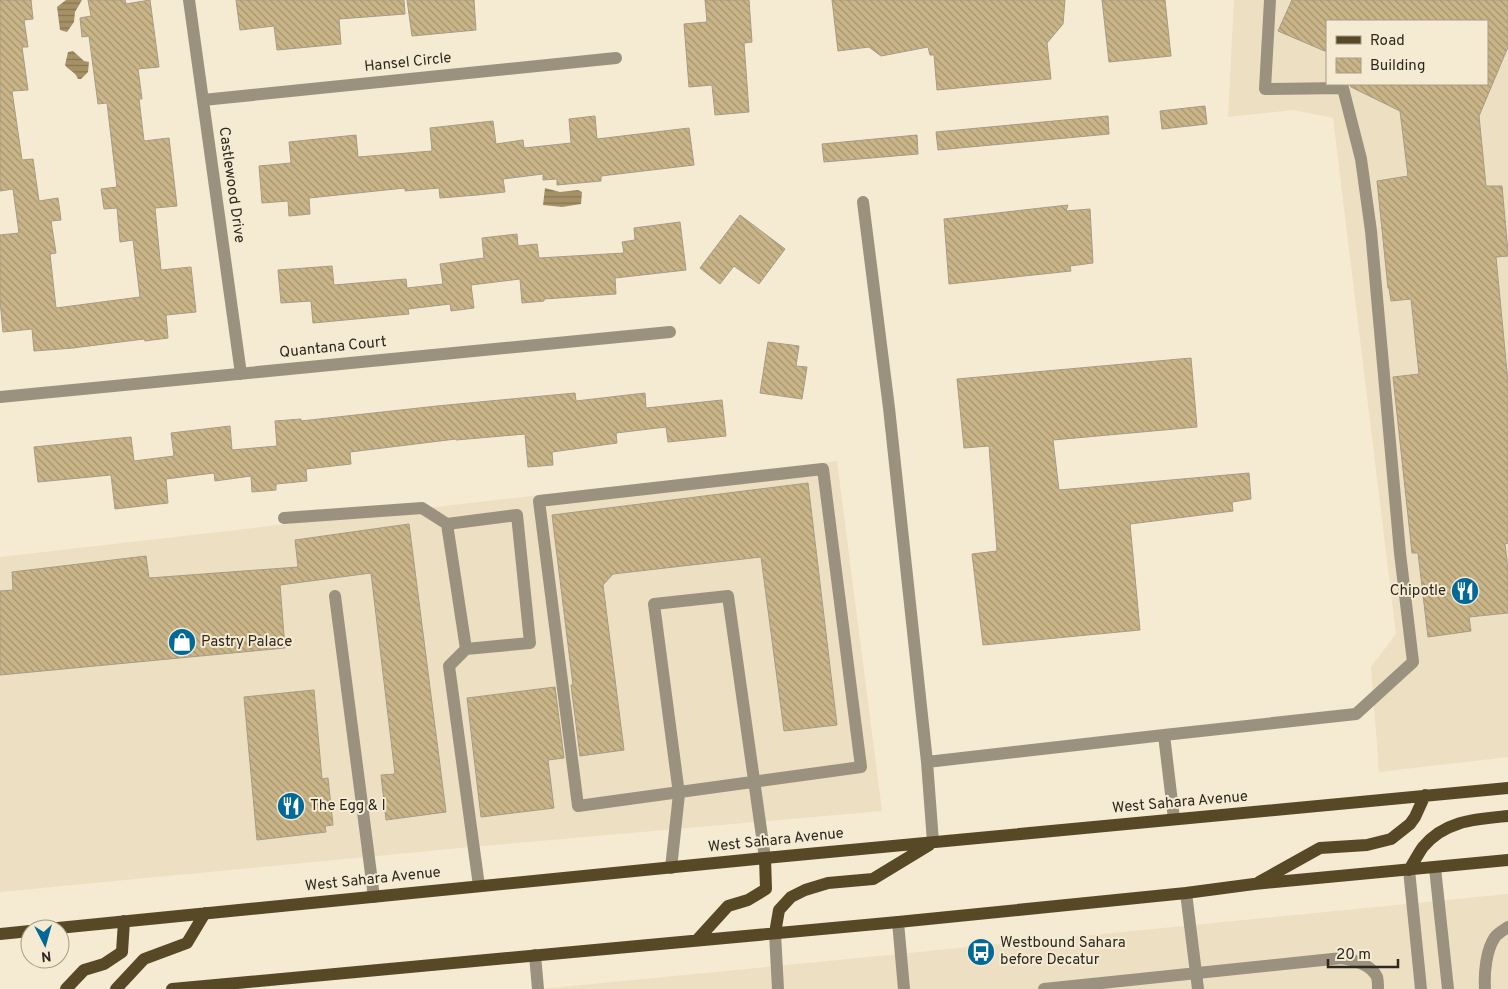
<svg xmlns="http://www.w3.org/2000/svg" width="1508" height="989" viewBox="0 0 1508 989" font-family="Overpass,sans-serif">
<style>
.built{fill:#eddfc1;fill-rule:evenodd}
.water{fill:url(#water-rules)}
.building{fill:url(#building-back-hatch);stroke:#a69c86}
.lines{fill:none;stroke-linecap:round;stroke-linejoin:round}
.service{stroke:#9a927f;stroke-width:12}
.minor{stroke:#9a927f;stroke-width:12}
.primary{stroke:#584926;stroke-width:12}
.labels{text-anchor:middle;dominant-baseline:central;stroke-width:4;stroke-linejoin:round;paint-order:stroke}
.street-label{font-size:15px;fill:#2d2920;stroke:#f5ead2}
.poi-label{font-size:15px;fill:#2d2920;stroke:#f5ead2;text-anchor:start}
</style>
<defs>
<pattern id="water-rules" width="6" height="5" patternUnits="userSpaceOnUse" patternTransform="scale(1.25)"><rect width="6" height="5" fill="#a59165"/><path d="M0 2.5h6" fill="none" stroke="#877653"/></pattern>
<pattern id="building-back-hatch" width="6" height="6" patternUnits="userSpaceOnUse" patternTransform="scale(1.25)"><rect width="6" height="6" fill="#c9b588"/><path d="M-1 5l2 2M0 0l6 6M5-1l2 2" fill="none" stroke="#a4936f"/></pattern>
</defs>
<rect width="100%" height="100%" fill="#f5ead2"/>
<path class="built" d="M1234,0H1508V757L1379,772L1371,667L1396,634L1333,118L1293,110L1228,117ZM1327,21H1487V84H1327Z
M837,461L882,811L460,848L0,892V557Z
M1508,894V989H541L879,956Z"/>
<path class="water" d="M66,0H82L75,12L74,22L67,32L60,30L57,7Z
M73,51L84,61L89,62L88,72L81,79H78C75,71 69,71 65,65L68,52Z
M545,188L560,192L578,190L582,192L581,204L562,207L543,205Z"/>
<path class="building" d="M0,0H31L33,19L24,20L28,47H22L28,90L12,91L22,160L33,159L39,201L58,198L61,220L51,221L56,253L50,254L56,308L140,297L133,240L120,242L117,208L104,209L101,189L117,187L107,103L98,104L89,36L82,37L80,18L91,16L88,0H125L126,4L150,0L159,67L138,69L142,99H139L144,141L169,138L177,206L155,208L161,270L191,267L196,312L166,315L168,338L145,341L144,339L73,348L34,351L32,329L3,332L0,301V235L19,233L13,189L0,191Z
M236,0H404L405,14L339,19L341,44L277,50L274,26L240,30Z
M407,0H474L476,30L412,36Z
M705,0H749L752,42L744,43L749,112L715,115L712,85L689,87L684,24L707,22Z
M832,0H1065L1063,24L1047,43L1051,79L937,90L934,55H930L928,47L881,56L869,47L838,51Z
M1102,0H1165L1171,56L1109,62Z
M1292,0H1508V47L1479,116L1486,186H1502L1508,252V256L1496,257L1508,382V543L1505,544L1508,569V613L1469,617L1471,631L1428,637L1418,553H1412L1393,377L1419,374L1411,299L1391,301L1389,288H1388L1377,181L1408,176L1400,111L1351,87L1350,84H1487V21H1327V52L1278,31Z
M1205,106L1207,124L1162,129L1160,111Z
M595,116L597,139L689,128L694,165L601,176V181L557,185V179L543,180V174L503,179L505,192L477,195L440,198L439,188L405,191V188L309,198L310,214L289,216L288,201L262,203L259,166L291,163L289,142L356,135L358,157L432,151L430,128L493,121L496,144L523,140L524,148L571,143L569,119Z
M1108,116L1109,134L938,150L936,132Z
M917,135L918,154L824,162L822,144Z
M1068,205L1066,211L1090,209L1093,263L1070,266L1071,271L949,284L944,219Z
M740,215L785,249L759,284L734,266L720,284L700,268Z
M680,222L686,270L615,278L616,294L544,299V301L522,303L520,279L471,285L474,308L451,311L450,304L408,309L409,314L313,323L311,301L281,303L278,270L332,266L334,285L406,279L407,288L443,284L440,264L484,258L482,238L517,234L518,246L537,244L539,258L624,253L622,242L635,240L634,228Z
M768,342L799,346L796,366L807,367L802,399L760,393Z
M1191,358L1197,427L1053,440L1059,490L1249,473L1251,499L1232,502L1233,511L1130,524L1140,630L983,645L972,554L997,551L989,446L964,448L957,379Z
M575,393L576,401L645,393L646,408L722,400L726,436L668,442L666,427L616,433L617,443L552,452L553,465L528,467L525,434L456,440V439L350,452L351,464L306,469L307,481L276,484V490L252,492L251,476L215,481L214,473L166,479L168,503L115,509L111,475L38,482L34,447L131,437L134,461L174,456L171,433L230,426L232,450L277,446L275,421L301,419V421L437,406Z
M808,483L837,725L784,731L761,557L613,574L603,585L624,750L580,756L571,685H573L552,515Z
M409,524L446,812L386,820L381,775L395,774L371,573L280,585L285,648L0,675V591L13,590L12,572L146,556L149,578L298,567L295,540Z
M555,687L564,758L548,760L554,808L481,817L467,698Z
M314,690L322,779L328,778L333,825L325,826L326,832L257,840L244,697Z"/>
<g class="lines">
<path class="service" d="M863,202L889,408L927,762
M823,469L861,767L578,806L539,501Z
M284,518L422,508L447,524L466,649L449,666L479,886
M447,524L517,515L530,643L466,649
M335,596L374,897
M1174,819L1164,735L1356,714L1413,662L1400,553L1371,231L1361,159L1343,88L1265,89L1270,0
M933,842L927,762L1164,735
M671,868L679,794L654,604L728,596L765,858
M1435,868L1448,989
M1409,870L1421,989
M1186,893L1198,989
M898,922L904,989
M775,933L778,989
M535,955L538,989
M1044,989L1342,958C1354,960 1371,964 1377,977C1378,980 1378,985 1378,989
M1485,989C1484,973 1486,950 1495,937C1498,933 1504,930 1508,927"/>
<path class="minor" d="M189,0L241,374
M203,100L616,58
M0,397L670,332"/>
<path class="primary" d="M1409,870C1414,862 1418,854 1423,847C1445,820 1477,819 1508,816
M1259,882L1320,848L1367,845L1391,839L1410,824L1415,817L1425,795
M48,929L765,858L1508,788
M775,933L779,910L791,897L805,890L828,883L873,879L929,845
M0,934L30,931
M697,940L728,906L748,900L766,889L765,858
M66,989L84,970L104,964L122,952L124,921
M116,989L144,959L187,943L205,913
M172,989L898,922L1186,893L1254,884L1508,860"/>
</g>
<defs>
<symbol id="restaurant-disc" viewBox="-11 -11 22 22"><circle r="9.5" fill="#006997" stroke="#f5ead2"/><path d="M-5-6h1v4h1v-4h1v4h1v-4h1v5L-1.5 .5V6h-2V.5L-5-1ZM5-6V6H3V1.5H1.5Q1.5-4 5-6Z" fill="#fff"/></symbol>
<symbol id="shop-disc" viewBox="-11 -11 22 22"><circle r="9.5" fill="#006997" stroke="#f5ead2"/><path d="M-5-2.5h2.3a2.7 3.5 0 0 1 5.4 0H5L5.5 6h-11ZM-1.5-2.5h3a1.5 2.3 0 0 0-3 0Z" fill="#fff"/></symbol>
<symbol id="bus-disc" viewBox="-11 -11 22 22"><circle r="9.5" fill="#006997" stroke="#f5ead2"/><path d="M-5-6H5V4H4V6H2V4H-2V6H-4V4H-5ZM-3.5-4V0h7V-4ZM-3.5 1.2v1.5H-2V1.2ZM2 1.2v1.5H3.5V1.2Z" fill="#fff"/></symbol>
</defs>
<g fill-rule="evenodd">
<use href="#restaurant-disc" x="1449" y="575" width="32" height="32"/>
<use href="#shop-disc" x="166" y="626" width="32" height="32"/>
<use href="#restaurant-disc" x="275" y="790" width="32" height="32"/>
<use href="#bus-disc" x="965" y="936" width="32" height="32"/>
</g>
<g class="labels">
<g class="street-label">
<text transform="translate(408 63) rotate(-6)">Hansel Circle</text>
<text transform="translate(231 185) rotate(82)">Castlewood Drive</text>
<text transform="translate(333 348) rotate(-6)">Quantana Court</text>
<text transform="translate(1180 803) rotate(-5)">West Sahara Avenue</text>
<text transform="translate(776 841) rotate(-6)">West Sahara Avenue</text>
<text transform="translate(373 880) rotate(-6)">West Sahara Avenue</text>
</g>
<g class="poi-label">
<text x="1446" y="591" text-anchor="end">Chipotle</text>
<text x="201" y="642">Pastry Palace</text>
<text x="310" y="806">The Egg &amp; I</text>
<text x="1000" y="943">Westbound Sahara<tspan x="1000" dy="17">before Decatur</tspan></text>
</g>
</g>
<rect x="1326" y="20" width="162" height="65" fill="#f5ead2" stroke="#a59d8b"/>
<rect x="1336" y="36" width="25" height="8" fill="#584926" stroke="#a59d8b"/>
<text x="1370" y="45" font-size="15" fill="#2d2920">Road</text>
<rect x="1336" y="58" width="25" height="15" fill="url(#building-back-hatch)" stroke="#a59d8b"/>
<text x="1370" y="70" font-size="15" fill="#2d2920">Building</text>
<g transform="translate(45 944) rotate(174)"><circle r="24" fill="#f5ead2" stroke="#a59d8b"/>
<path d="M0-4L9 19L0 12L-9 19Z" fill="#006997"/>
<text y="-8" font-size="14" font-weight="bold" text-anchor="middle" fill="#2d2920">N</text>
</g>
<path d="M1328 959v8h70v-8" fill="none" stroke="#2d2920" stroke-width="2.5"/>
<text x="1336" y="959" font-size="15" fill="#2d2920" stroke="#f5ead2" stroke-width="4" paint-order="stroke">20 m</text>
</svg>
